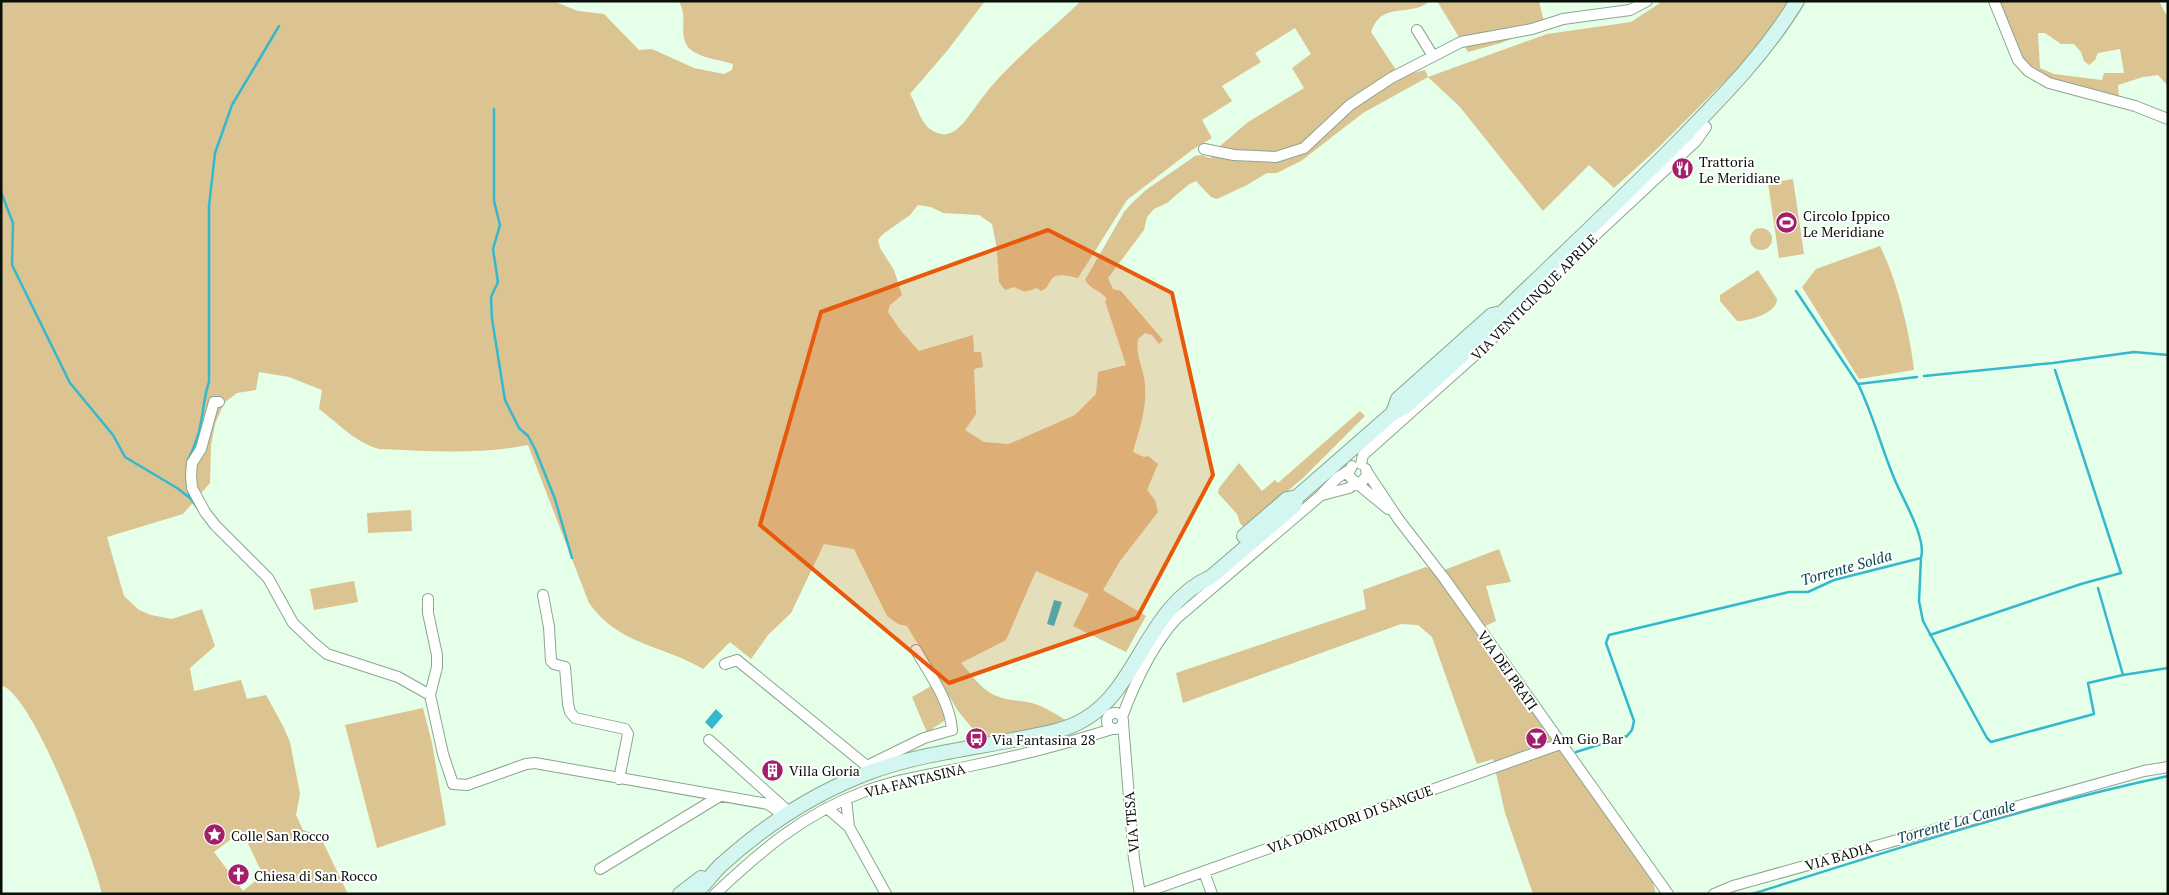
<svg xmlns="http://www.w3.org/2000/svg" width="2169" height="895" viewBox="0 0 2169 895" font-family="'PT Serif',serif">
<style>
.green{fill:#dbc392;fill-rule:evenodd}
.water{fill:#35b8ce}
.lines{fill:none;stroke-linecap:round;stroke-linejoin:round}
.stream{stroke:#35b8ce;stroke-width:2.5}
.street-casing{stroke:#8da590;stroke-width:12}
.secondary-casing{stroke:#8da590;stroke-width:16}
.street{stroke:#fff;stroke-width:10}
.secondary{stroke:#d3f7f0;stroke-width:14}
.marked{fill:#e8590c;fill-opacity:0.2;stroke:#e8590c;stroke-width:4;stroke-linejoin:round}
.labels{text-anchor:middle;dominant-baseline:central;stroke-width:4;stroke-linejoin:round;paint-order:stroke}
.poi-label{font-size:14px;fill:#070f08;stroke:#fff;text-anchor:start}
.street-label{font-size:14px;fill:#070f08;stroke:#fff}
.water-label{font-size:15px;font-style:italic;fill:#0a434d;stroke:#fff}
</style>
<rect width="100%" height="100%" fill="#e5ffe8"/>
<path class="green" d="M1,1H553L578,11L604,14L639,50L652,49L694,68L724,74L732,70L733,64C721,60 706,59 696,53C673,42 691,16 678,1H985L947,51L910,94C919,109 921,130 941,134C958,138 973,109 982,98C1010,61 1048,33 1081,1H1430C1426,4 1421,7 1416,8C1396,13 1380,7 1371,32L1400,76L1425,70L1428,77L1547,34L1631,22L1663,1H1788L1765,36L1738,68L1657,149L1614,188L1589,165L1543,211L1460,107L1428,77L1363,113L1301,161L1277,173H1267L1247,185L1217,199L1211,197L1196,181L1188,185L1167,203L1154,209L1147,217L1144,230L1108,278L1113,289L1121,291L1163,340L1159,344L1152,335L1145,333L1138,339C1135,354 1144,370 1145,385C1147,409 1139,430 1133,452L1144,457L1148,456L1158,464L1147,490L1155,500L1158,512L1120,561L1103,590L1146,616L1126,652L1073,626L1089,594L1036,571L1006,640L961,663C971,674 981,689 994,695C1007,701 1020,700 1032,703C1045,707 1056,714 1067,721L1054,726L981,739L958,711L907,626L898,624L887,616L854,549L824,544L791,613L768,635L751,659L730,642L703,669C661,644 620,646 589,603L528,445C476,455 431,451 379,449C355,442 339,424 319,409L322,390L289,377L259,372L256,390L237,393L224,403L215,424L211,445L210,483L183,514L107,537L124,596L139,610L151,615L172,619L202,609L215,646L190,668L194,691L241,680L247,699L266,695L283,726L290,742L300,794L296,815L303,830L320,836L348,894H102C94,858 34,695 1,685ZM1295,28L1311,54L1292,68L1304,88L1248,122L1220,146L1216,155L1210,158L1201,155L1195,156L1146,190L1132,203L1124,212L1085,280C1092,291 1103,291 1107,300L1105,301L1126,365L1098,372L1096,394L1075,415L1009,444L984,442L965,430L976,414L974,369L983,367L981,352H974L973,335L919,351L901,331L888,312L890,305L902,295L894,270L880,248L878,240L883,234L910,215L918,205L931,207L943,213L979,215L992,224L997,249L999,282L1005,290L1014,287C1027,293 1024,292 1037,288L1041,291C1050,288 1049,278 1056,276C1062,274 1072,277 1078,278L1127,200L1192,150L1212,138L1202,120L1232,101L1222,86L1261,62L1255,53ZM242,831L263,875L243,891L214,852Z
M1437,1H1539L1545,26L1501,43L1468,52Z
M1998,1H2159L2168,18V86L2158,75L2143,77L2118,85L2119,97C2087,89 2044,87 2023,58C2012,42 2005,20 1998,1ZM2038,33H2045L2061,44H2074L2081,52L2084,61L2089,65L2095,60L2098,53L2120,49L2124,73H2104L2102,80L2054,74L2040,68Z
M1793,179L1804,254L1779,258L1768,183Z
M1750 239a11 11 0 1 1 22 0a11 11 0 1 1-22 0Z
M1880,246C1897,280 1910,333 1914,370L1859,379L1802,287L1816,269Z
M1758,270L1777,299C1777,313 1750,321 1737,321L1720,301V295Z
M1360,411L1365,416L1303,478L1244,528L1240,523L1237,514L1218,493L1219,488L1239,463L1262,491L1275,480L1278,483Z
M411,510L412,531L368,533L367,513Z
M1499,549L1511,582L1486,586L1496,621L1479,629L1651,875L1656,894H1533L1505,813L1493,759L1477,764L1432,637L1418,625L1401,624L1183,703L1176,673L1366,609L1363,590L1426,567L1439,572Z
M354,581L358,602L314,610L310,589Z
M933,685L946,715L944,721L933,728V733L928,735L912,697Z
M423,708L432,743L446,825L377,848L345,725Z"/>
<path class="water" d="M1054,600L1062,602L1054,626L1047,624Z
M716,709L723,716L712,729L705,722Z"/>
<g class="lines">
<path class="stream" d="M494,109V201L500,225L493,249L498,282L491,297L492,319L505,400L519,428L528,436L535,449L555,499L572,558
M1,192L13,223L12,265L70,383L113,435L125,457L177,488L190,498L199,510
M1796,291L1858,384
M1924,376L2053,363L2134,352L2168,355
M188,460C194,448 199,435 201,422C204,408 204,396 209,382V206L215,153L232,105L279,26
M187,465V484L190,498
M1921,558L1919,601L1923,621L1987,738L1991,742L2094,714L2088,683L2123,675L2098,588
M1930,635L2081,584L2121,573L2055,370
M2123,675L2168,668
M1576,752L1627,736L1632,730L1634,721L1606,643L1609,635L1789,592H1808L1834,580L1921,558C1927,538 1902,498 1894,478C1881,447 1873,414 1858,384L1917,377
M1752,894C1889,851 2027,806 2168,776"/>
<defs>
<path id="street" d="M1994,1L2018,60L2028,71L2049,83L2135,106L2168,119
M1417,30L1433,56
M1204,149L1234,155L1276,157L1304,148L1350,105L1391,78L1461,42L1532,29L1563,19L1630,10L1647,1
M219,402H214L201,449L192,463L191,475L192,488L205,512L215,525L268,578L293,623L314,643L327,654L398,677L430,695
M1361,464L1363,455L1483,348L1590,240L1696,141L1706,127
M1352,466L1348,474C1350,480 1380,501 1388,509
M1367,472L1399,520L1444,578L1668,894
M1322,495L1349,488L1356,483L1362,482L1367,475L1366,469
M543,595L549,627L551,661L554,664L565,667L568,704L570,712L575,718L625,729L628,734L619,779
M428,599V613L437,655V667L430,695L443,754L453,784L467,785L526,764L535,763L768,804L783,815
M725,664L737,660L873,771
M1107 721a8 8 0 1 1 16 0a8 8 0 1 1-16 0Z
M1122,717C1135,682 1151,647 1176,619L1320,496L1337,478L1348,471
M1123,723L1134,859L1140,894
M709,740L789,812
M867,766L924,738L952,730C950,701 930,675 916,650
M846,799L849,827
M827,808L849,827L886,894
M600,869L720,796
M1204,872L1212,894
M715,894C762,850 802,815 863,792C897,779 934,774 970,766C1018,756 1065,744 1112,729
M1141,894L1560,744
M1714,894L1733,886L2144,771L2168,767"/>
<path id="secondary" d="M1393,413L1398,399L1492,315L1502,313
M1244,536L1287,499L1297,497
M680,894L701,878
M694,894C704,886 711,875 720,866C765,825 815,792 873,771C917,755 966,749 1013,740C1036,735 1064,732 1085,719C1139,687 1147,606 1211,577L1294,506L1297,497L1393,413L1405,407L1499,322L1502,313C1561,256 1622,199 1679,141C1722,97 1765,54 1797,1"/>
</defs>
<use href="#street" class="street-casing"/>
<use href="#secondary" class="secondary-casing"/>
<use href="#street" class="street"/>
<use href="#secondary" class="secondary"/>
</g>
<path class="marked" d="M1048,230L1172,293L1213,475L1137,618L949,683L760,525L821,312Z"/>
<defs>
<symbol id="restaurant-disc" viewBox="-11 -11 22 22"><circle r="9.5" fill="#a31f6c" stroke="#fff"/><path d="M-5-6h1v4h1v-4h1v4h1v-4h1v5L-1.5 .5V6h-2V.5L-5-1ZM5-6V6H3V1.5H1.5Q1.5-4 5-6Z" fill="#fff"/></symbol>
<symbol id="stadium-disc" viewBox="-11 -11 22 22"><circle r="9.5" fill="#a31f6c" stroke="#fff"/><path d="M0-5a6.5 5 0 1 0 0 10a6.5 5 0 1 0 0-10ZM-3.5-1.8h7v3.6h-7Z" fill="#fff"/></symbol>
<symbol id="bar-disc" viewBox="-11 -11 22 22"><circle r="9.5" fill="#a31f6c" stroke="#fff"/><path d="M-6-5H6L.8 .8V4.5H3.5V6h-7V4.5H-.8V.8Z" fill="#fff"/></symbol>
<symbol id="bus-disc" viewBox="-11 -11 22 22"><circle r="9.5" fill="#a31f6c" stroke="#fff"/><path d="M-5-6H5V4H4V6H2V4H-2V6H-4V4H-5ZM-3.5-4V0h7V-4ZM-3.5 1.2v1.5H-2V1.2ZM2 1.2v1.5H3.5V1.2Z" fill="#fff"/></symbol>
<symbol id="building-disc" viewBox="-11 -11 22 22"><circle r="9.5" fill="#a31f6c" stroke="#fff"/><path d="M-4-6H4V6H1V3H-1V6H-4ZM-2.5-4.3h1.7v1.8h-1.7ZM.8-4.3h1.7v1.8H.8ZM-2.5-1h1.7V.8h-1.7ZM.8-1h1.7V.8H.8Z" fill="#fff"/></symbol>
<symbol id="sight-disc" viewBox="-11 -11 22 22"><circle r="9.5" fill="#a31f6c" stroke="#fff"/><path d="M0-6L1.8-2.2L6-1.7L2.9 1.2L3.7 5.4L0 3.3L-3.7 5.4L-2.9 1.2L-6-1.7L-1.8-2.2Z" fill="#fff"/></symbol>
<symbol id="church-disc" viewBox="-11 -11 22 22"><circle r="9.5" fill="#a31f6c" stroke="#fff"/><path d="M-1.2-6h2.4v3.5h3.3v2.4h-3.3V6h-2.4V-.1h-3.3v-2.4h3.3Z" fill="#fff"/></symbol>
</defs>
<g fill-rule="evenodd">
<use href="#restaurant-disc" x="1670" y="156" width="25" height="25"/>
<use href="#stadium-disc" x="1774" y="210" width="25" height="25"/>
<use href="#bar-disc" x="1524" y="726" width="25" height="25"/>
<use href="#bus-disc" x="964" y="726" width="25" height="25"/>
<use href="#building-disc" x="760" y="758" width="25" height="25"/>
<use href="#sight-disc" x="202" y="822" width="25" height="25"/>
<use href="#church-disc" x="226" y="862" width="25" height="25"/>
</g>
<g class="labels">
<g class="poi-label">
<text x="1699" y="161">Trattoria<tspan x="1699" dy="16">Le Meridiane</tspan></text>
<text x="1803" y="215">Circolo Ippico<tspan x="1803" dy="16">Le Meridiane</tspan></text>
<text x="1552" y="738">Am Gio Bar</text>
<text x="992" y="739">Via Fantasina 28</text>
<text x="789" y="770">Villa Gloria</text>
<text x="231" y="835">Colle San Rocco</text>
<text x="254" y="875">Chiesa di San Rocco</text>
</g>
<g class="street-label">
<text transform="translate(1534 297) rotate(-45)">VIA VENTICINQUE APRILE</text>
<text transform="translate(1508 670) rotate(55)">VIA DEI PRATI</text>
<text transform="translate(915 780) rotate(-14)">VIA FANTASINA</text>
<text transform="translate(1350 819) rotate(-20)">VIA DONATORI DI SANGUE</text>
<text transform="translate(1131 822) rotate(-95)">VIA TESA</text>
<text transform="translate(1839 856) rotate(-16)">VIA BADIA</text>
</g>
<g class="water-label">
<text transform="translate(1846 567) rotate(-16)">Torrente Solda</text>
<text transform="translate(1956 821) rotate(-16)">Torrente La Canale</text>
</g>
</g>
<rect width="2169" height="895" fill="none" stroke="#070f08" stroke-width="5"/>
</svg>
